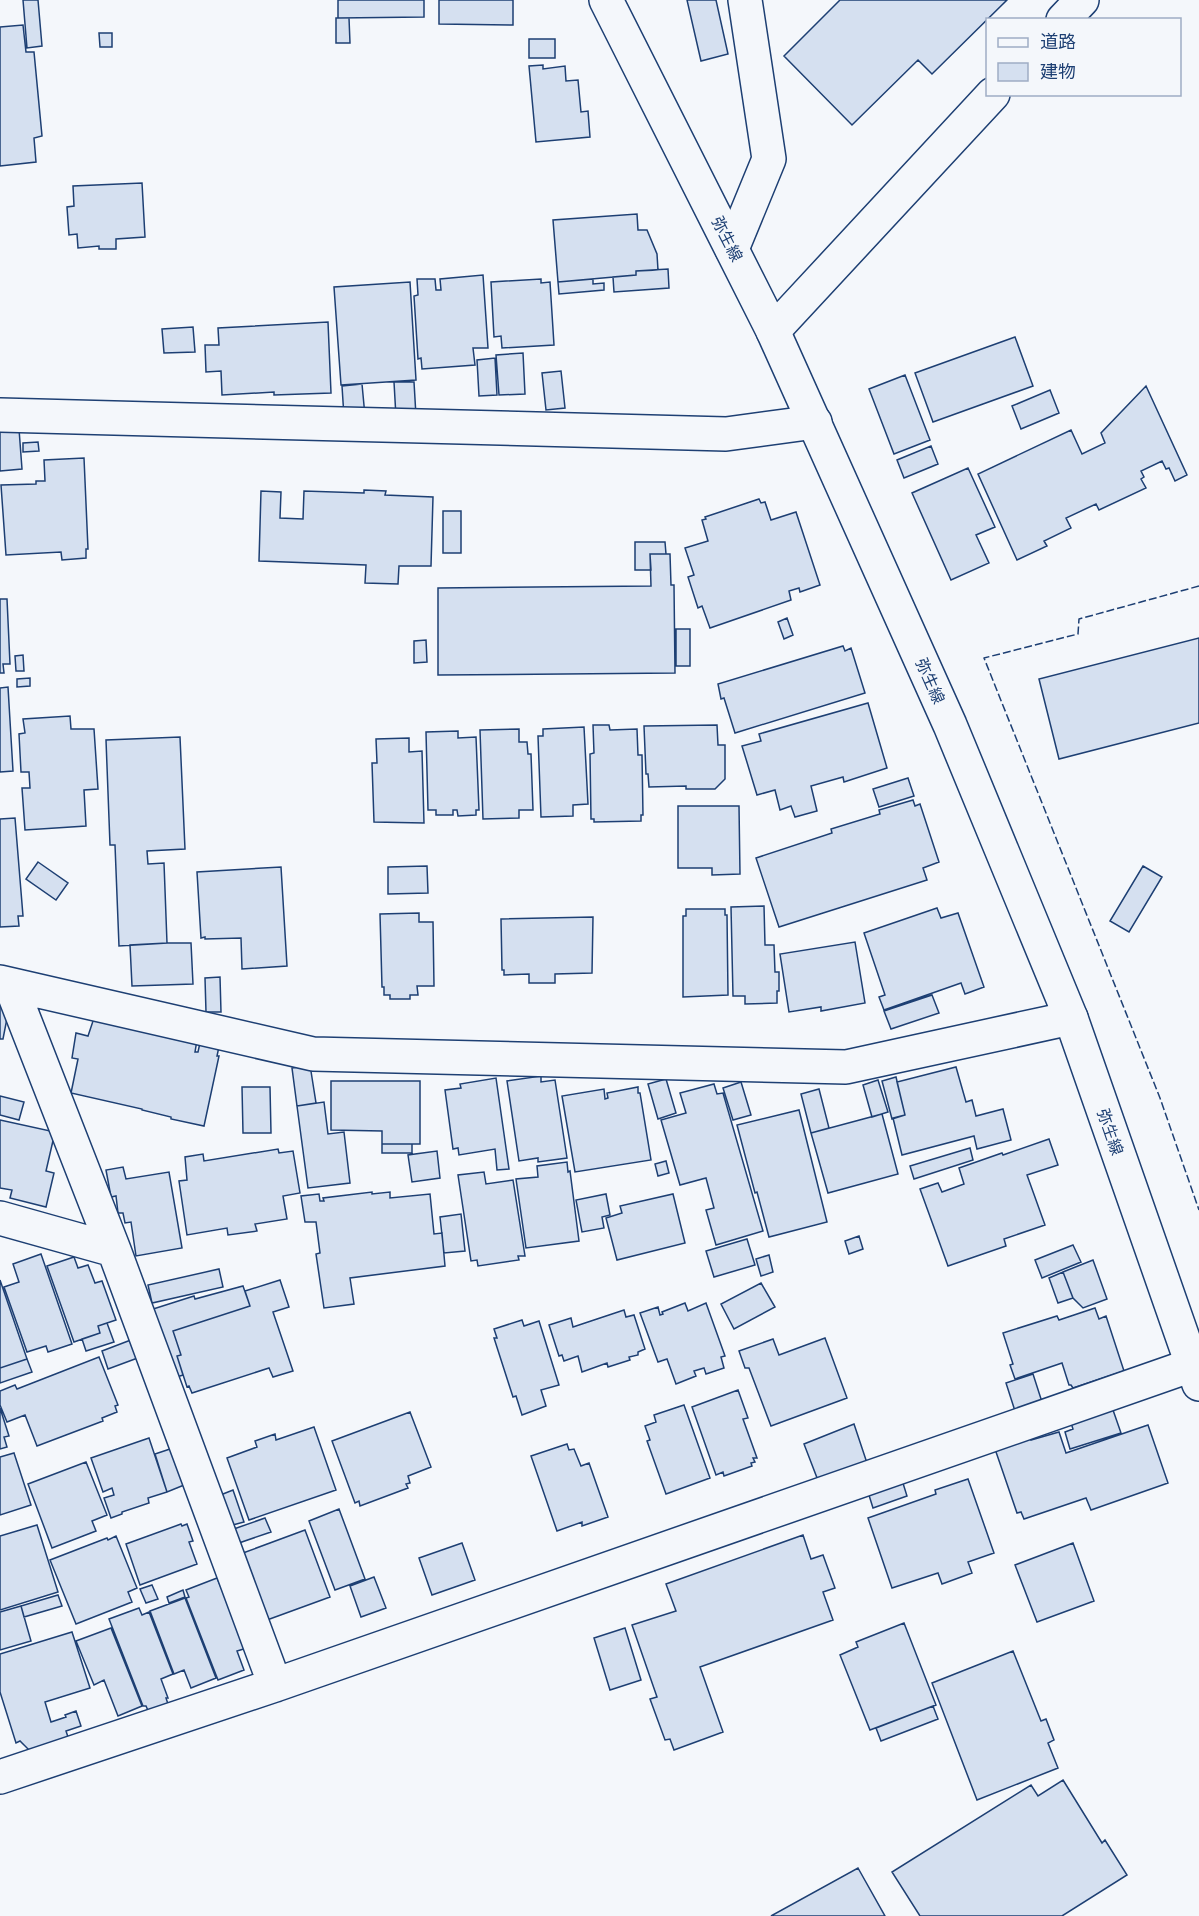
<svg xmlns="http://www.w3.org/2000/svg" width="1199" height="1916" viewBox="0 0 1199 1916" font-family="Raleway,'Noto Sans JP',sans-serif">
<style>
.building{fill:#d5e0f0;stroke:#1d3f73;stroke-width:1.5}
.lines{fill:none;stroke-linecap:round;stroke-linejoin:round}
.minor-casing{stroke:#1d3f73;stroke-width:36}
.tertiary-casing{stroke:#1d3f73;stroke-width:36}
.minor{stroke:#f4f7fb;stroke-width:33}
.tertiary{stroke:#f4f7fb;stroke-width:33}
.fence{stroke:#1d3f73;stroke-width:1.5;stroke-dasharray:8 3;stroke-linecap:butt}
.labels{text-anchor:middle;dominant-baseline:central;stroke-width:4.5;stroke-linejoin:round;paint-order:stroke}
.street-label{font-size:16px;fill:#1d3f73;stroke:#f4f7fb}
</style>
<rect width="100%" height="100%" fill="#f4f7fb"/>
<path class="building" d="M23,0H38L42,46L27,48Z
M338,0H424V17L338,18Z
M439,0H513V25L439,24Z
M687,0H716L728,54L701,61Z
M840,0H1007L932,74L918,60L852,125L784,56Z
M336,18H349L350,43H336Z
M23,25L26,52H34L42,136L34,138L36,162L0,166V27Z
M99,33H112V47H100Z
M529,39H555V58H529Z
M543,65V69L565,66L566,81L578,80L581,112L588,111L590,137L536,142L529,66Z
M142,183L145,237L116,239V249H99V246L78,248L77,234L69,235L67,207L74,206L73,186Z
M637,214L638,230H647L657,254L658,270L636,271V275L558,282L553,220Z
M668,269L669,288L614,292L613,277L636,275V271Z
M483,275L488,348H473L475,365L422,369L421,358L418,359L414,296L418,295L417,279H435L436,290H441L440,279Z
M541,279V283L550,282L554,345L502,348L501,336L494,337L491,282Z
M593,279V284L604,283V290L559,294L558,282Z
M410,282L416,380L341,385L334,287Z
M328,322L331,393L274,395V392L222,395L221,371L206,372L205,345H219L218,328Z
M193,327L195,352L164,353L162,329Z
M1015,337L1033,386L933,422L915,373Z
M523,353L525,394L499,395L496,355Z
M495,358L497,395L479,396L477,360Z
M561,371L565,408L546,410L542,373Z
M905,375L930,440L894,454L869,389Z
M394,382H414L416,416L396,417Z
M362,384L365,416L344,417L342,386Z
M1146,386L1187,475L1175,481L1169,468L1166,469L1162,461L1141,471L1144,477L1141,479L1146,488L1099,510L1096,504L1066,518L1071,528L1044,541L1047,546L1017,560L978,474L1071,430L1082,454L1105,443L1101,433Z
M1050,390L1059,413L1021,429L1012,406Z
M19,429L22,469L0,471V430Z
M38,442L39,451L23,452V443Z
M931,446L938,464L904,478L897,460Z
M84,458L88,549H86V558L62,560L61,552L6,555L1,485L36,484V481H45L44,460Z
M968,468L995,527L976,535L989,563L951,580L912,493Z
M364,490L386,491L385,495L433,497L431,566H399L398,584L365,583L366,565L259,561L261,491L281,492L280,518L303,519L304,491L364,493Z
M759,499L761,503L765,502L771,520L796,512L820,585L800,592L799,588L789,591L791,600L710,628L702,606L698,608L688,577L694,575L685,548L708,541L702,520L706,519L705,517Z
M443,511H461V553H443Z
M635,542H665L666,554H650L651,570H635Z
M650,554H670L671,585H674L675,673L438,675V588L651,586Z
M0,599H7L10,664H3L4,673H0Z
M787,618L793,635L784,639L778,622Z
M676,629H690V666H676Z
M1199,638V723L1059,759L1039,679Z
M426,640L427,662L414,663V641Z
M843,646L845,651L851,648L865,693L735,733L724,698L721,699L718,684Z
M23,655L24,671H16L15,656Z
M30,678V686L17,687V679Z
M8,687L13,771L0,772V688Z
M868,703L887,768L844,782L843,777L811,786L817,811L795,817L791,806L780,810L775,790L757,795L742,746L761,741L759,734Z
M70,716L71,729H94L98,789L84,790L86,826L25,830L22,788H30L29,772H21L19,734L25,733L23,719Z
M593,725H609L610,730L637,729L638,755H642L643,815H641V821L594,822V819H591L590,754L594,753Z
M717,725L718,745H725V779L715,789H686V786L649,787L648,774H646L644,726Z
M584,727L588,804L573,805V816L541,817L538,736H543V729Z
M519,729V742H527L528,754H531L533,810H519V818L483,819L480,730Z
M458,731V738L476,737L479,810H476V815L458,816L457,810H453V815H436V810H428L426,732Z
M180,737L185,849L147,851L148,864L164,863L167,943L119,946L115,845H110L106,740Z
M409,738V752L422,751L424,823L374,822L372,763H377L376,739Z
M908,778L914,796L879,807L873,789Z
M913,800L915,806L920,804L939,862L923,868L927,880L779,927L756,858L832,833L831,829L880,814L879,810Z
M678,806H739L740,874L712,875V868H678Z
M15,818L23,916H18L19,926L0,927V819Z
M38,862L68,883L56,900L26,879Z
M427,866L428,893L388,894V867Z
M1143,866L1162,877L1129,932L1110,921Z
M281,867L287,966L242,969L241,938L205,939V937L201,938L197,872Z
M764,906L765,945H774L775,972H779V991H777V1003L745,1004V996H733L731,907Z
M937,908L941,918L958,913L984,987L965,994L961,983L884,1010L879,997L885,995L864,933Z
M686,909H725V915H727L728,995L683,997V916H686Z
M419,913V922H433L434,986H417L418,995H410V999H390V995H384V987H382L380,914Z
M593,917L592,973L555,974V983H529V974L504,975V970H502L501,919Z
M855,942L865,1003L821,1011V1007L789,1012L780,954Z
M167,943H191L193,984L132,986L130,945Z
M220,977L221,1012H206L205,978Z
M932,995L939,1013L891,1029L884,1011Z
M0,1007L9,1008L3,1039H0Z
M94,1018L197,1040L195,1052H198L201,1038L220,1042L217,1056H219L204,1126L171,1119V1117L142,1110V1109L71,1093L78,1059L72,1058L76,1033L88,1036Z
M310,1065L316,1103L297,1106L292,1068Z
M956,1067L966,1102L972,1100L976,1116L1003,1109L1011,1140L977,1149L974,1136L902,1155L893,1118L905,1115L897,1082Z
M541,1076V1082L555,1080L567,1158L538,1162V1158L519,1161L507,1081Z
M896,1077L905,1115L892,1119L882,1081Z
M496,1078L509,1169L497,1170L495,1149L459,1155L458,1148L453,1149L445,1090L461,1088L460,1084Z
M666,1079L676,1113L658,1119L648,1084Z
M878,1080L888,1112L872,1117L863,1085Z
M331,1081H420V1144H382V1131L331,1130Z
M741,1082L751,1115L733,1120L723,1088Z
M714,1084L717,1094L723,1093L763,1231L716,1245L706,1210L714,1208L706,1178L680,1185L661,1120L686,1113L680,1093Z
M242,1087H270L271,1133H243Z
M638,1087V1093H640L651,1160L575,1172L562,1096L604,1089L605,1099L608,1098L607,1093Z
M819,1089L829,1128L811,1133L801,1094Z
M0,1096L24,1102L19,1120L0,1115Z
M324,1102L328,1134L344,1132L350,1183L308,1188L297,1106Z
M799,1110L827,1222L769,1237L757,1192L755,1193L737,1125Z
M882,1114L898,1174L828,1193L811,1133Z
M0,1120L55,1132L46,1171L54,1173L46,1207L10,1198L12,1190L0,1188Z
M1049,1139L1058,1165L1027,1175L1045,1225L1004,1239L1006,1246L948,1266L920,1189L938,1183L942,1192L964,1184L959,1168L1002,1153L1003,1155Z
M382,1144H412V1153H382Z
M970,1148L973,1160L914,1179L910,1166Z
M278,1149L279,1153L293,1151L300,1193L283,1196L287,1219L255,1224L257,1231L228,1235L227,1228L187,1235L179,1181L187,1180L185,1157L203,1154L204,1161Z
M437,1151L440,1178L412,1182L408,1155Z
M666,1161L669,1173L658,1176L655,1164Z
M567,1162L568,1172L570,1171L579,1241L526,1248L516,1179L538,1177L537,1166Z
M123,1167L126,1179L169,1172L182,1248L136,1256L131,1222L125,1223L123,1213H118L116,1196L111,1197L106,1170Z
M484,1172L486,1184L513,1180L525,1256H518L519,1260L478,1266L477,1260L471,1261L458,1175Z
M372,1192V1194L390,1192V1198L430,1194L434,1234L442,1233L445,1266L350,1278L354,1304L324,1308L316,1254L320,1253L316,1222H305L301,1196L319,1194L320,1201H324L323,1198Z
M606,1194L610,1215L602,1217L604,1228L582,1232L576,1200Z
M673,1194L685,1243L617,1260L606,1218L622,1213L620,1206Z
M461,1214L465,1251L444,1253L440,1217Z
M859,1236L863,1249L849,1254L845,1241Z
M747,1239L755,1265L714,1277L706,1251Z
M1073,1245L1081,1262L1042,1278L1035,1260Z
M41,1254L72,1344L48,1352L46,1346L27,1352L4,1287L19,1282L13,1264Z
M769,1255L773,1272L761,1276L756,1259Z
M74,1257L78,1268L88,1265L95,1283L102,1281L116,1320L98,1326L100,1333L74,1342L47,1266Z
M1093,1260L1107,1299L1083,1308L1073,1298L1063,1272Z
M219,1269L223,1287L152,1303L148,1285Z
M1063,1272L1073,1298L1058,1303L1049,1278Z
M0,1280L27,1359L0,1368Z
M280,1280L289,1307L273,1312L293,1371L273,1377L269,1368L192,1393L189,1386L187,1387L177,1356L181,1355L173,1331L250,1306L245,1291Z
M761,1283L775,1307L734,1329L721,1304Z
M243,1286L250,1306L173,1331L181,1355L177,1356L183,1375L171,1379L150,1310L194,1296L195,1299Z
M685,1303L688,1311L706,1303L725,1356L721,1357L724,1368L706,1374L704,1368L694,1371L696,1376L676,1384L667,1359L658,1362L640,1313L658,1307L660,1315L663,1314L662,1312Z
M1095,1308L1099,1319L1106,1316L1124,1371L1073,1388L1071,1385H1069L1062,1363L1015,1379L1010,1365L1013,1364L1003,1333L1057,1316L1059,1320Z
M624,1310L626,1317L634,1315L645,1349L638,1352V1355L629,1357L630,1360L608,1367L607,1363L582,1372L578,1356L564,1361L562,1355L559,1356L549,1325L571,1318L573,1327Z
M522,1320L524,1326L539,1321L559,1385L541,1390L546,1406L522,1415L516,1396L513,1397L494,1338H497L494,1329Z
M107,1323L114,1342L86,1351L82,1339L100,1333L98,1326Z
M136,1338L143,1356L108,1369L102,1351Z
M825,1338L847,1398L771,1426L749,1368H745L739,1351L773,1339L779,1355Z
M99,1357L118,1405L115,1406L117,1412L102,1418L103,1421L37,1446L25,1415L7,1422L0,1405V1391L15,1385L17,1389Z
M27,1359L32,1372L0,1383V1368Z
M1033,1374L1042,1402L1015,1411L1006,1383Z
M738,1390L748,1418L743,1419L757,1458H753L755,1462L751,1463L752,1466L724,1476L723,1472L716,1475L692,1407Z
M684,1405L710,1478L666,1494L647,1441L650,1440L645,1426L656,1422L654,1415Z
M0,1408L9,1436L4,1437L7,1447L0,1449Z
M1113,1410L1121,1433L1070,1449L1065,1432L1073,1429L1071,1423Z
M410,1412L431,1467L408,1476L410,1483L406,1484L408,1488L360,1506L359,1501L355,1503L332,1441Z
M854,1424L868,1466L819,1483L804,1444Z
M1148,1425L1168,1483L1091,1510L1086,1498L1024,1519L1021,1512L1017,1513L995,1449L1030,1437L1031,1440L1059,1432L1066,1453Z
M314,1427L336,1490L249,1520L227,1458L257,1447L255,1441L275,1434L276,1440Z
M149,1438L167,1492L148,1498L149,1503L122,1512V1514L111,1518L104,1498L114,1495L112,1488L103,1492L91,1458Z
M567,1444L569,1450L574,1449L581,1466L589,1463L608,1517L582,1526V1522L557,1531L531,1456Z
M176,1447L189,1483L167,1492L155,1454Z
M14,1453L31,1505L0,1515V1457Z
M86,1462L107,1515L92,1521L96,1531L52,1548L28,1484Z
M968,1479L994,1553L968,1562L972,1573L942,1584L938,1573L892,1588L868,1518L936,1494L935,1490Z
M902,1480L907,1496L873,1508L868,1492Z
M233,1490L244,1522L229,1526L218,1496Z
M339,1509L365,1579L335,1590L309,1521Z
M265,1518L271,1532L236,1544L231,1530Z
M181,1524L182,1526L187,1524L193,1541L189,1542L197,1564L140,1585L126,1544Z
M37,1525L58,1592L0,1610V1536Z
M305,1530L330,1597L267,1620L243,1553Z
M803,1535L811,1559L823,1555L835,1588L823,1592L833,1620L700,1667L723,1732L674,1750L670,1739L665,1740L650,1699L657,1697L632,1625L676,1611L666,1584Z
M116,1536L137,1588L128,1592L132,1602L76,1624L50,1560L107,1538L108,1540Z
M462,1543L475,1580L432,1595L419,1558Z
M1073,1543L1094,1601L1037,1622L1015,1565Z
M374,1577L386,1608L361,1617L350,1586Z
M217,1578L247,1648L237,1651L244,1670L218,1680L186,1598L189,1597L186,1590Z
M152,1585L158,1599L146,1603L140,1589Z
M183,1590L185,1597L169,1603L167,1597Z
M58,1595L62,1606L24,1617L21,1606Z
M185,1598L216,1678L191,1688L184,1670L174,1674L150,1611Z
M21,1606L31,1641L0,1650V1612Z
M139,1608L142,1615L149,1612L173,1674L161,1679L168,1698H166L169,1707L150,1715L146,1706H143L109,1619Z
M904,1623L936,1705L870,1730L840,1655L858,1647L856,1642Z
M111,1628L142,1706L118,1716L104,1680L94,1685L76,1641Z
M625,1628L641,1680L610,1690L594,1638Z
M72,1632L90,1688L45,1702L51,1722L66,1717L65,1715L76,1711L81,1726L66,1731L68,1737L29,1750L20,1741L16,1743L0,1692V1654Z
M1013,1651L1041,1721L1046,1719L1054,1740L1048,1743L1058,1768L977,1800L932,1683Z
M933,1706L938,1719L881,1741L876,1728Z
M1063,1780L1102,1843L1105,1840L1127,1875L1062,1916H920L892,1872L1031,1785L1038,1796Z
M858,1868L885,1916H771Z"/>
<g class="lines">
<defs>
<path id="minor" d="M1063,20L1082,0
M732,249L769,159L745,0
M773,331L993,94
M0,415L726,434L815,422
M0,982L313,1054L846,1067L1071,1018
M11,986L114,1250L275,1685
M0,1218L114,1250
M0,1777L275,1685L1192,1365"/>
<path id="tertiary" d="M606,0L773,331L950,725L1071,1018L1199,1384"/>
</defs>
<use href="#minor" class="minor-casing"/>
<use href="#tertiary" class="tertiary-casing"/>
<use href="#minor" class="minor"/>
<use href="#tertiary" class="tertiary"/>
<path class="fence" d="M1199,586L1079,619L1078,634L984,658L1160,1098L1199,1210"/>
</g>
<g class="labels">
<g class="street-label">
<text transform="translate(727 239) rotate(63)">弥生線</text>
<text transform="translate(930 681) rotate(66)">弥生線</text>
<text transform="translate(1110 1132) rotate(71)">弥生線</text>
</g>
</g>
<rect x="986" y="18" width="195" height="78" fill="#f4f7fb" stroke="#9eadc5" stroke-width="1.5"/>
<rect x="998" y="38" width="30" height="9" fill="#f4f7fb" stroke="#9eadc5" stroke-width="1.5"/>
<text x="1040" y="48" font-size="18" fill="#1d3f73">道路</text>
<rect x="998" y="63" width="30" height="18" fill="#d5e0f0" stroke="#9eadc5" stroke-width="1.5"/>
<text x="1040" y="78" font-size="18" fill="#1d3f73">建物</text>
</svg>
